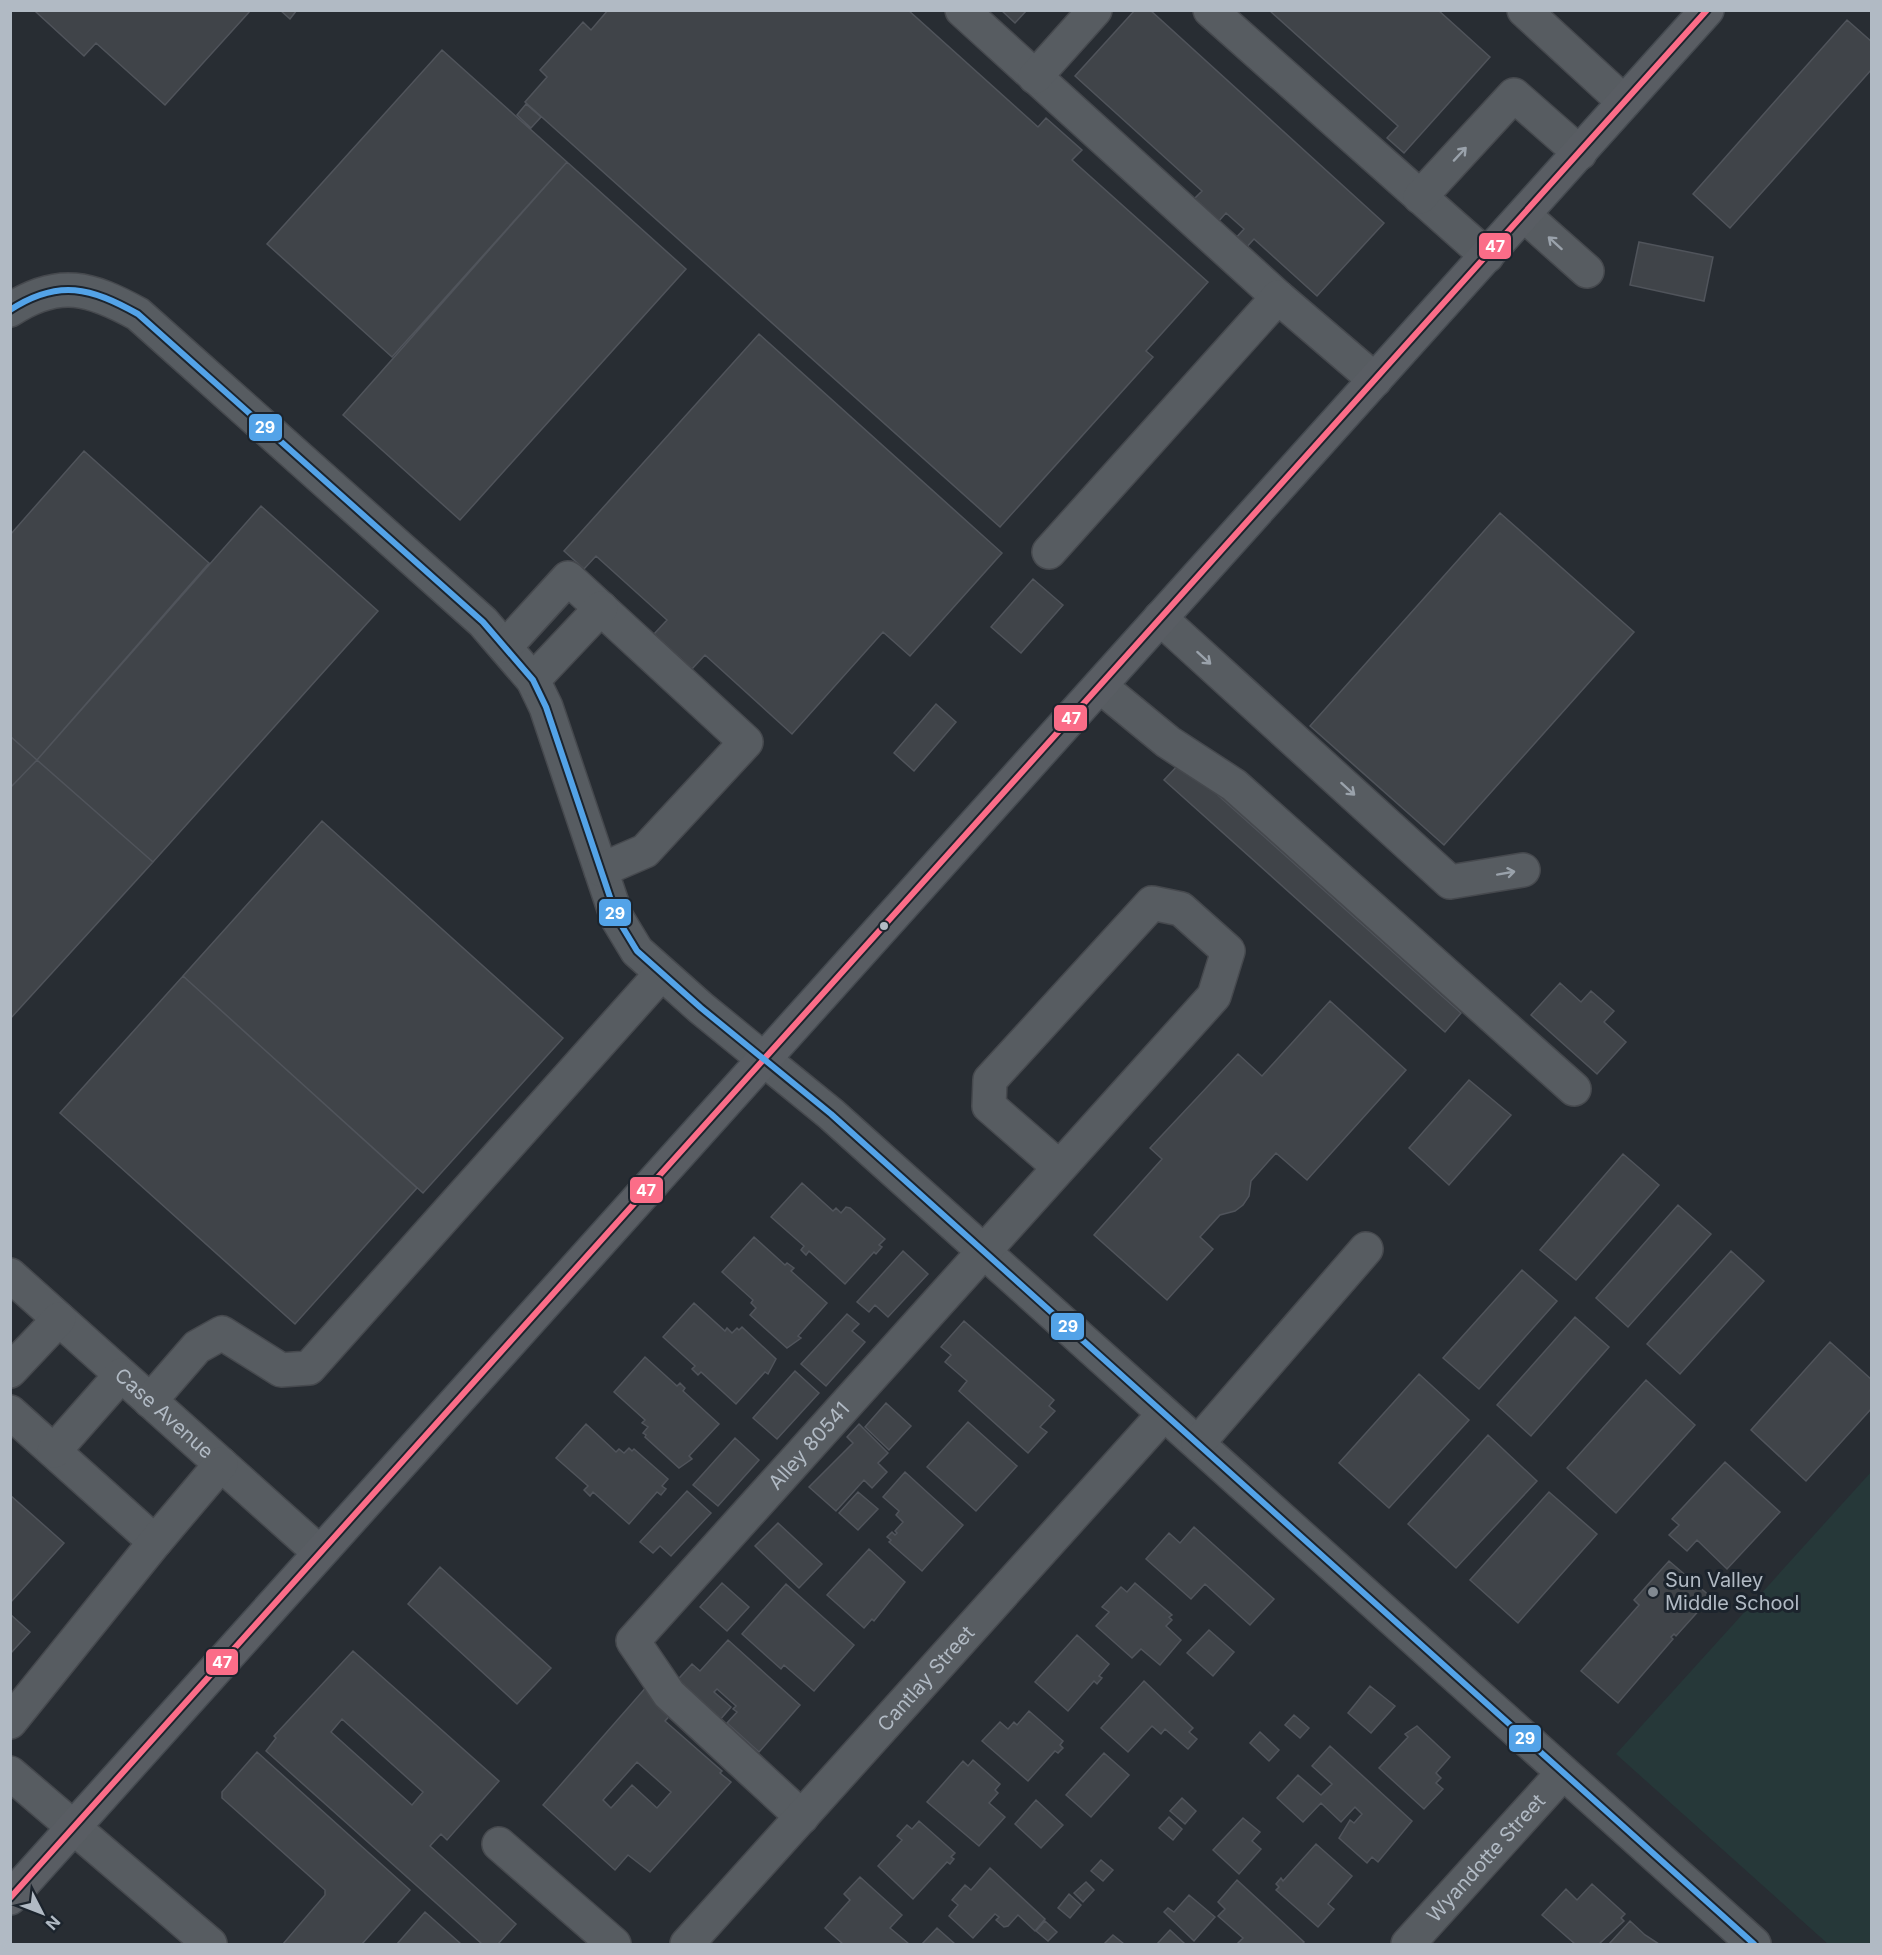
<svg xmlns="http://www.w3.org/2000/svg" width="1882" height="1955" viewBox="0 0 1882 1955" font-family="Inter,sans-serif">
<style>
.green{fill:#263839}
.building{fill:#404449;stroke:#50545b;stroke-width:1.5;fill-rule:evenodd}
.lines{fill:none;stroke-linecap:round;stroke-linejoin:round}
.minor-casing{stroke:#46494e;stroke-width:36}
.major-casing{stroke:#454a50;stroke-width:36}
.minor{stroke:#575c61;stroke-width:33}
.major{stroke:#595d63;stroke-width:33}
.bus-1-casing{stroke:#1c242d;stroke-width:10}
.bus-2-casing{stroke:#1c242d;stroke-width:10}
.bus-1{stroke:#fb6d88;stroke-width:6}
.bus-2{stroke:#53a3e8;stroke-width:6}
.oneway{stroke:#9aa2ab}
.bus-dot{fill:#b1bac4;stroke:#1c242d;stroke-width:2}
.poi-dot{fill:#818991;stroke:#1c242d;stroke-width:2}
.labels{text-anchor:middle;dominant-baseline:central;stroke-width:6;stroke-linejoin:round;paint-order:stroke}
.street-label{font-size:20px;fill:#b1bac4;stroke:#1c242d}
.poi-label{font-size:20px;fill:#b1bac4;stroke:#1c242d;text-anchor:start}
.line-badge{stroke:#1c242d;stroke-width:2}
.badge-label{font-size:16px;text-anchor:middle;font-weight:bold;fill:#fff}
</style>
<rect width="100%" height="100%" fill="#282d33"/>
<path class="green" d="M1871,1472V1944H1828L1616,1754Z"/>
<path class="building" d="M38,10H251L165,105L96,43L84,56L36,12Z
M280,10H297L290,19Z
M608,10H908L1038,127L1046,118L1082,150L1072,160L1208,282L1146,351L1153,357L1000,527L525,102L547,77L540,70L583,22L591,30Z
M1001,10H1027L1015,23Z
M1135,10H1150L1384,223L1317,296L1254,239L1245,249L1234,240L1244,229L1226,213L1218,222L1193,200L1202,191L1075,76Z
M1269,10H1438L1490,57L1404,153L1387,138L1398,126Z
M1847,20L1872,42V69L1730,228L1693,194Z
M442,50L567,162L392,357L267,244Z
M526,104L541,117L531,128L517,115Z
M567,162L686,269L460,520L343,415Z
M1639,242L1713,257L1704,301L1630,285Z
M759,334L1002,553L910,656L883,632L792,734L705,655L692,669L654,634L667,620L596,556L584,569L564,551Z
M84,451L209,563L37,760L10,736V535Z
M261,506L378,611L153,862L37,760Z
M1500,513L1634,632L1444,845L1310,726Z
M1033,579L1063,605L1021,653L991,627Z
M936,704L956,722L914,771L894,753Z
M10,736L37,760L10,788Z
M37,760L153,862L10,1019V788Z
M1181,762L1461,1013L1445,1032L1164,780Z
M322,821L563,1038L423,1193L183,976Z
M183,976L417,1188L295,1324L60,1113Z
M1560,983L1581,1002L1591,991L1614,1011L1604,1022L1626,1042L1597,1074L1531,1015Z
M1330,1001L1406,1070L1307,1180L1276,1153L1251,1181L1249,1196L1243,1205L1235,1211L1220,1215L1200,1237L1213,1249L1167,1300L1094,1235L1162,1159L1150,1148L1238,1054L1262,1076Z
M1469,1080L1511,1115L1449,1185L1409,1148Z
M1623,1154L1659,1185L1576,1280L1540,1250Z
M802,1183L833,1211L836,1208L841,1213L846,1207L850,1208L885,1239L879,1245L882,1247L876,1254L874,1252L845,1284L809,1251L806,1255L801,1250L804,1246L771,1217Z
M1678,1205L1711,1234L1628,1327L1596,1298Z
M754,1237L785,1265L787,1263L794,1268L791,1271L827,1303L798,1336L801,1338L787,1348L750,1315L756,1308L751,1303L753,1300L722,1272Z
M903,1251L928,1274L888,1317L875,1305L869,1312L857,1302Z
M1731,1251L1764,1281L1680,1374L1647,1344Z
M1522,1270L1557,1301L1479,1389L1443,1358Z
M694,1303L725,1331L727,1328L732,1333L737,1328L739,1330L742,1327L776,1359L768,1374L765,1372L736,1404L701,1372L698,1375L692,1369L695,1366L663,1337Z
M847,1314L859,1324L852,1331L865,1342L826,1386L801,1364Z
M1575,1317L1609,1347L1531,1436L1497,1405Z
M964,1321L1054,1400L1049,1406L1055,1411L1040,1427L1047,1432L1028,1453L959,1391L967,1381L945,1362L951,1355L941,1347Z
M1830,1342L1872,1380V1408L1806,1481L1751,1430Z
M645,1357L677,1386L680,1383L685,1388L683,1391L719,1424L689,1456L692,1459L679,1468L645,1437L646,1435L643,1433L648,1427L642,1423L645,1420L614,1392Z
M795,1371L819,1393L777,1439L753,1418Z
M1419,1374L1469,1420L1389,1508L1339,1463Z
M1646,1380L1695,1425L1616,1513L1567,1468Z
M886,1403L911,1426L889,1450L865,1427Z
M968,1422L1017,1466L976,1511L927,1467Z
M586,1424L616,1452L619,1449L624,1453L629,1448L632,1451L634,1449L668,1479L662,1486L666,1489L661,1495L657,1492L629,1524L593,1492L590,1496L584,1490L588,1486L556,1458Z
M859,1424L888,1453L878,1463L887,1472L872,1488L864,1480L836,1511L809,1487L853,1443L847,1437Z
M1488,1435L1537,1481L1456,1568L1408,1524Z
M735,1438L759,1460L718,1506L693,1485Z
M1725,1462L1780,1512L1727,1569L1697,1540L1687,1551L1669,1535L1679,1525L1672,1519Z
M905,1472L963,1525L922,1571L889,1542L891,1540L887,1537L892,1532L895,1535L897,1533L895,1531L903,1522L896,1515L899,1511L883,1497Z
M687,1491L711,1513L671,1556L660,1546L653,1553L640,1542Z
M858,1492L878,1509L858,1530L839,1513Z
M1549,1492L1597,1534L1518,1623L1470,1580Z
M10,1495L64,1543L10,1603Z
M778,1523L822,1564L799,1588L755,1546Z
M1194,1527L1274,1599L1250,1625L1205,1584L1191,1599L1146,1559L1169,1533L1180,1543Z
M869,1549L905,1582L874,1621L872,1619L864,1628L827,1595Z
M1669,1561L1711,1597L1676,1636L1674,1634L1671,1637L1673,1639L1618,1703L1581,1671L1639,1605L1634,1600Z
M440,1567L551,1668L517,1704L408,1604Z
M722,1583L749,1607L727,1631L700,1607Z
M1135,1583L1172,1615L1169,1617L1172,1620L1166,1626L1181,1640L1160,1665L1141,1649L1132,1658L1096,1626L1109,1612L1102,1607L1121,1587L1127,1592Z
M786,1584L854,1645L814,1691L784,1665L781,1669L742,1634Z
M10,1614L30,1632L10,1654Z
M1209,1630L1234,1652L1213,1676L1187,1653Z
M1077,1635L1109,1664L1099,1676L1102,1678L1097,1684L1094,1681L1068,1711L1035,1682Z
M728,1640L800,1705L759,1752L727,1723L737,1712L733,1709L736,1706L717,1689L714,1692L731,1707L714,1727L670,1688L692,1664L700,1671Z
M353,1651L499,1781L447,1840L441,1834L430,1846L516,1924L498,1944H482L266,1751L276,1738L274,1736ZM342,1719L423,1792L412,1805L331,1732Z
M1144,1681L1193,1728L1189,1732L1197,1739L1188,1749L1165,1729L1161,1734L1152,1726L1128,1752L1101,1728Z
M648,1685L675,1710L665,1721L722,1771L720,1773L731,1782L650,1872L628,1855L615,1870L543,1805ZM637,1762L671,1792L657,1808L632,1785L611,1808L603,1800Z
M1370,1686L1395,1706L1371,1733L1348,1713Z
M1029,1711L1063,1741L1060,1745L1063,1748L1058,1753L1055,1751L1028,1781L982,1741L1000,1722L1008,1729L1014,1722L1017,1725Z
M1294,1715L1309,1728L1300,1738L1285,1725Z
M1417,1726L1450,1757L1436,1773L1441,1778L1436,1783L1443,1789L1424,1809L1379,1768L1408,1737L1405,1734Z
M1260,1732L1279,1750L1269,1761L1250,1743Z
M1330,1746L1412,1821L1378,1862L1372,1857L1367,1863L1339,1838L1350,1820L1354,1823L1362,1814L1355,1807L1341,1822L1321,1803L1303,1822L1277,1798L1298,1775L1321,1795L1332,1784L1312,1766Z
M257,1752L410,1890L362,1944H283L325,1895V1890L222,1798V1792Z
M1104,1753L1129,1775L1091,1817L1066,1795Z
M973,1760L1000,1784L995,1790L998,1793L989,1803L1005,1817L979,1846L927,1802L963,1761L968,1766Z
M1182,1798L1196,1811L1185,1824L1170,1811Z
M1036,1800L1063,1825L1041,1848L1015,1824Z
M1169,1817L1182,1829L1173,1840L1159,1828Z
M1243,1818L1260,1832L1252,1841L1261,1849L1239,1874L1213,1850Z
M919,1821L955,1853L951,1857L954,1859L950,1864L947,1862L913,1899L878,1866L902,1840L897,1836L907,1825L912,1829Z
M1316,1844L1352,1876L1328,1904L1334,1909L1318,1927L1276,1890L1279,1887L1276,1884L1281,1878L1283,1881Z
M1101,1860L1113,1870L1103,1881L1091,1871Z
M990,1868L1045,1919L1035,1931L1018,1915L1008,1926L1004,1927L996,1920L999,1917L995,1914L973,1938L949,1916L958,1905L952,1900L965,1885L971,1890Z
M860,1877L902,1915L890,1928L909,1944H843L825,1928L850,1900L844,1894Z
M1237,1880L1304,1942L1302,1944H1237L1243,1938L1218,1916L1225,1909L1218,1902Z
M1086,1882L1094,1890L1083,1902L1074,1893Z
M1592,1884L1625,1914L1621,1918L1624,1921L1599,1944H1575L1542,1915L1566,1889L1577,1900Z
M1069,1894L1081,1905L1070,1918L1058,1908Z
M1189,1895L1215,1917L1194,1941L1164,1912L1168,1908L1174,1912Z
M425,1912L461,1944H397Z
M1045,1921L1057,1932L1048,1941L1036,1931Z
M1630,1921L1645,1935L1659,1944H1609Z
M937,1928L955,1944H922Z
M1170,1930L1185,1944H1157Z
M1113,1935L1124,1944H1104Z"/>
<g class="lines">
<defs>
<g id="minor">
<path d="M962,10L1278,297"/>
<path d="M1210,10L1487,256"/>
<path d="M1524,10L1624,102"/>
<path d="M1035,77L1095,10"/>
<path d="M1420,197L1514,95L1580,153"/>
<path d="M1524,215L1587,271"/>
<path d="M10,310C59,278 91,288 138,314L483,622L533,680L546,707L617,918L637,951L701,1008L831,1114L1754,1944"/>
<path d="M1049,552L1278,297L1375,380"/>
<path d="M1160,618L1450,882L1523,870"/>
<path d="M506,646L568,578L746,742L645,851L601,870"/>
<path d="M533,680L601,608"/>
<path d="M1100,686L1168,742L1234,785L1574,1089"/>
<path id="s1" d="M10,1275L319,1552"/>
<path d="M10,1371L59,1319"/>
<path d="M150,1401L197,1347L222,1333L281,1370L309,1368L661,974"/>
<path d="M10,1412L155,1542"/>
<path d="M1198,1443L1366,1249"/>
<path d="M54,1451L121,1375"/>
<path d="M10,1722L155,1542L221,1464"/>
<path d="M10,1773L210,1944"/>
<path id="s2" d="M802,1817L669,1694L633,1641L1214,996L1228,951L1181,909L1152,903L990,1080L989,1106L1059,1167"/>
<path d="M499,1844L614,1944"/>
<path id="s3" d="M687,1944L1164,1414"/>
<path id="s4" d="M1408,1944L1563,1773"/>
</g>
<path id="major" d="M10,1898L1707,10"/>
</defs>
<use href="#minor" class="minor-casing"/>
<use href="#major" class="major-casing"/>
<use href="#minor" class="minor"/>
<use href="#major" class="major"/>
<defs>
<path id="bus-1" d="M10,1898L1707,10"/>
<path id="bus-2" d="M10,310C59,278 91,288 138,314L483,622L533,680L546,707L617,918L637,951L701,1008L831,1114L1754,1944"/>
</defs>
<use href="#bus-1" class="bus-1-casing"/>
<use href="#bus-2" class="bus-2-casing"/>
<use href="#bus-1" class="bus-1"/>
<use href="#bus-2" class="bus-2"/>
</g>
<defs><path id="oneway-shaft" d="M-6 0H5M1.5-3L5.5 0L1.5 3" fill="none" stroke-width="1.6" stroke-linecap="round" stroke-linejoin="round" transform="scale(1.5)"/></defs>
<g class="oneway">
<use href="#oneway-shaft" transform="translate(1460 154) rotate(-47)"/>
<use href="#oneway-shaft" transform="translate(1555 243) rotate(-138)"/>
<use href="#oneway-shaft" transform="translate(1204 658) rotate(42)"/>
<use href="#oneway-shaft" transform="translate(1348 789) rotate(42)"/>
<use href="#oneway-shaft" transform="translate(1506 873) rotate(-10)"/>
</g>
<circle class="bus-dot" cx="884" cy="926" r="5"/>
<circle class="poi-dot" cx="1653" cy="1592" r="6"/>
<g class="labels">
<g class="street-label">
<text stroke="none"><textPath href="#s1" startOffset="207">Case Avenue</textPath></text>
<text stroke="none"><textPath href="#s2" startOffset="508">Alley 80541</textPath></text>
<text stroke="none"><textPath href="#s3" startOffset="357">Cantlay Street</textPath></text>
<text stroke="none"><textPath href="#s4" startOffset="116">Wyandotte Street</textPath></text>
</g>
<g class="poi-label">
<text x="1665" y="1580">Sun Valley<tspan x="1665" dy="23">Middle School</tspan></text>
</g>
</g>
<g class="line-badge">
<rect x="1478" y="232" width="34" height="28" rx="6" fill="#fb6d88"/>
<rect x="248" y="413" width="35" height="29" rx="6" fill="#53a3e8"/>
<rect x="1053" y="704" width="35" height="28" rx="6" fill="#fb6d88"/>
<rect x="598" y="898" width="34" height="29" rx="6" fill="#53a3e8"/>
<rect x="629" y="1176" width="35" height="28" rx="6" fill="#fb6d88"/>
<rect x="1050" y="1312" width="35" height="29" rx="6" fill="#53a3e8"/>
<rect x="205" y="1648" width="34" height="28" rx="6" fill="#fb6d88"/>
<rect x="1508" y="1724" width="34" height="29" rx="6" fill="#53a3e8"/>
</g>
<g class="badge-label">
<text x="1495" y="252">47</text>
<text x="265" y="433">29</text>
<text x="1071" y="724">47</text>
<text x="615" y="919">29</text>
<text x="646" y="1196">47</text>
<text x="1068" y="1332">29</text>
<text x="222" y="1668">47</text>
<text x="1525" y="1744">29</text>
</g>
<rect width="1882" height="1955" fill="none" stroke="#b1bac4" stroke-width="24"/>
<g transform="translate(42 1913) rotate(132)" stroke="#1c242d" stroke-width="4.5" paint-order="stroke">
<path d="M0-4.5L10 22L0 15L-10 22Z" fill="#b1bac4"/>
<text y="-9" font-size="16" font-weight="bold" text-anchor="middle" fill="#b1bac4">N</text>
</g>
</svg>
